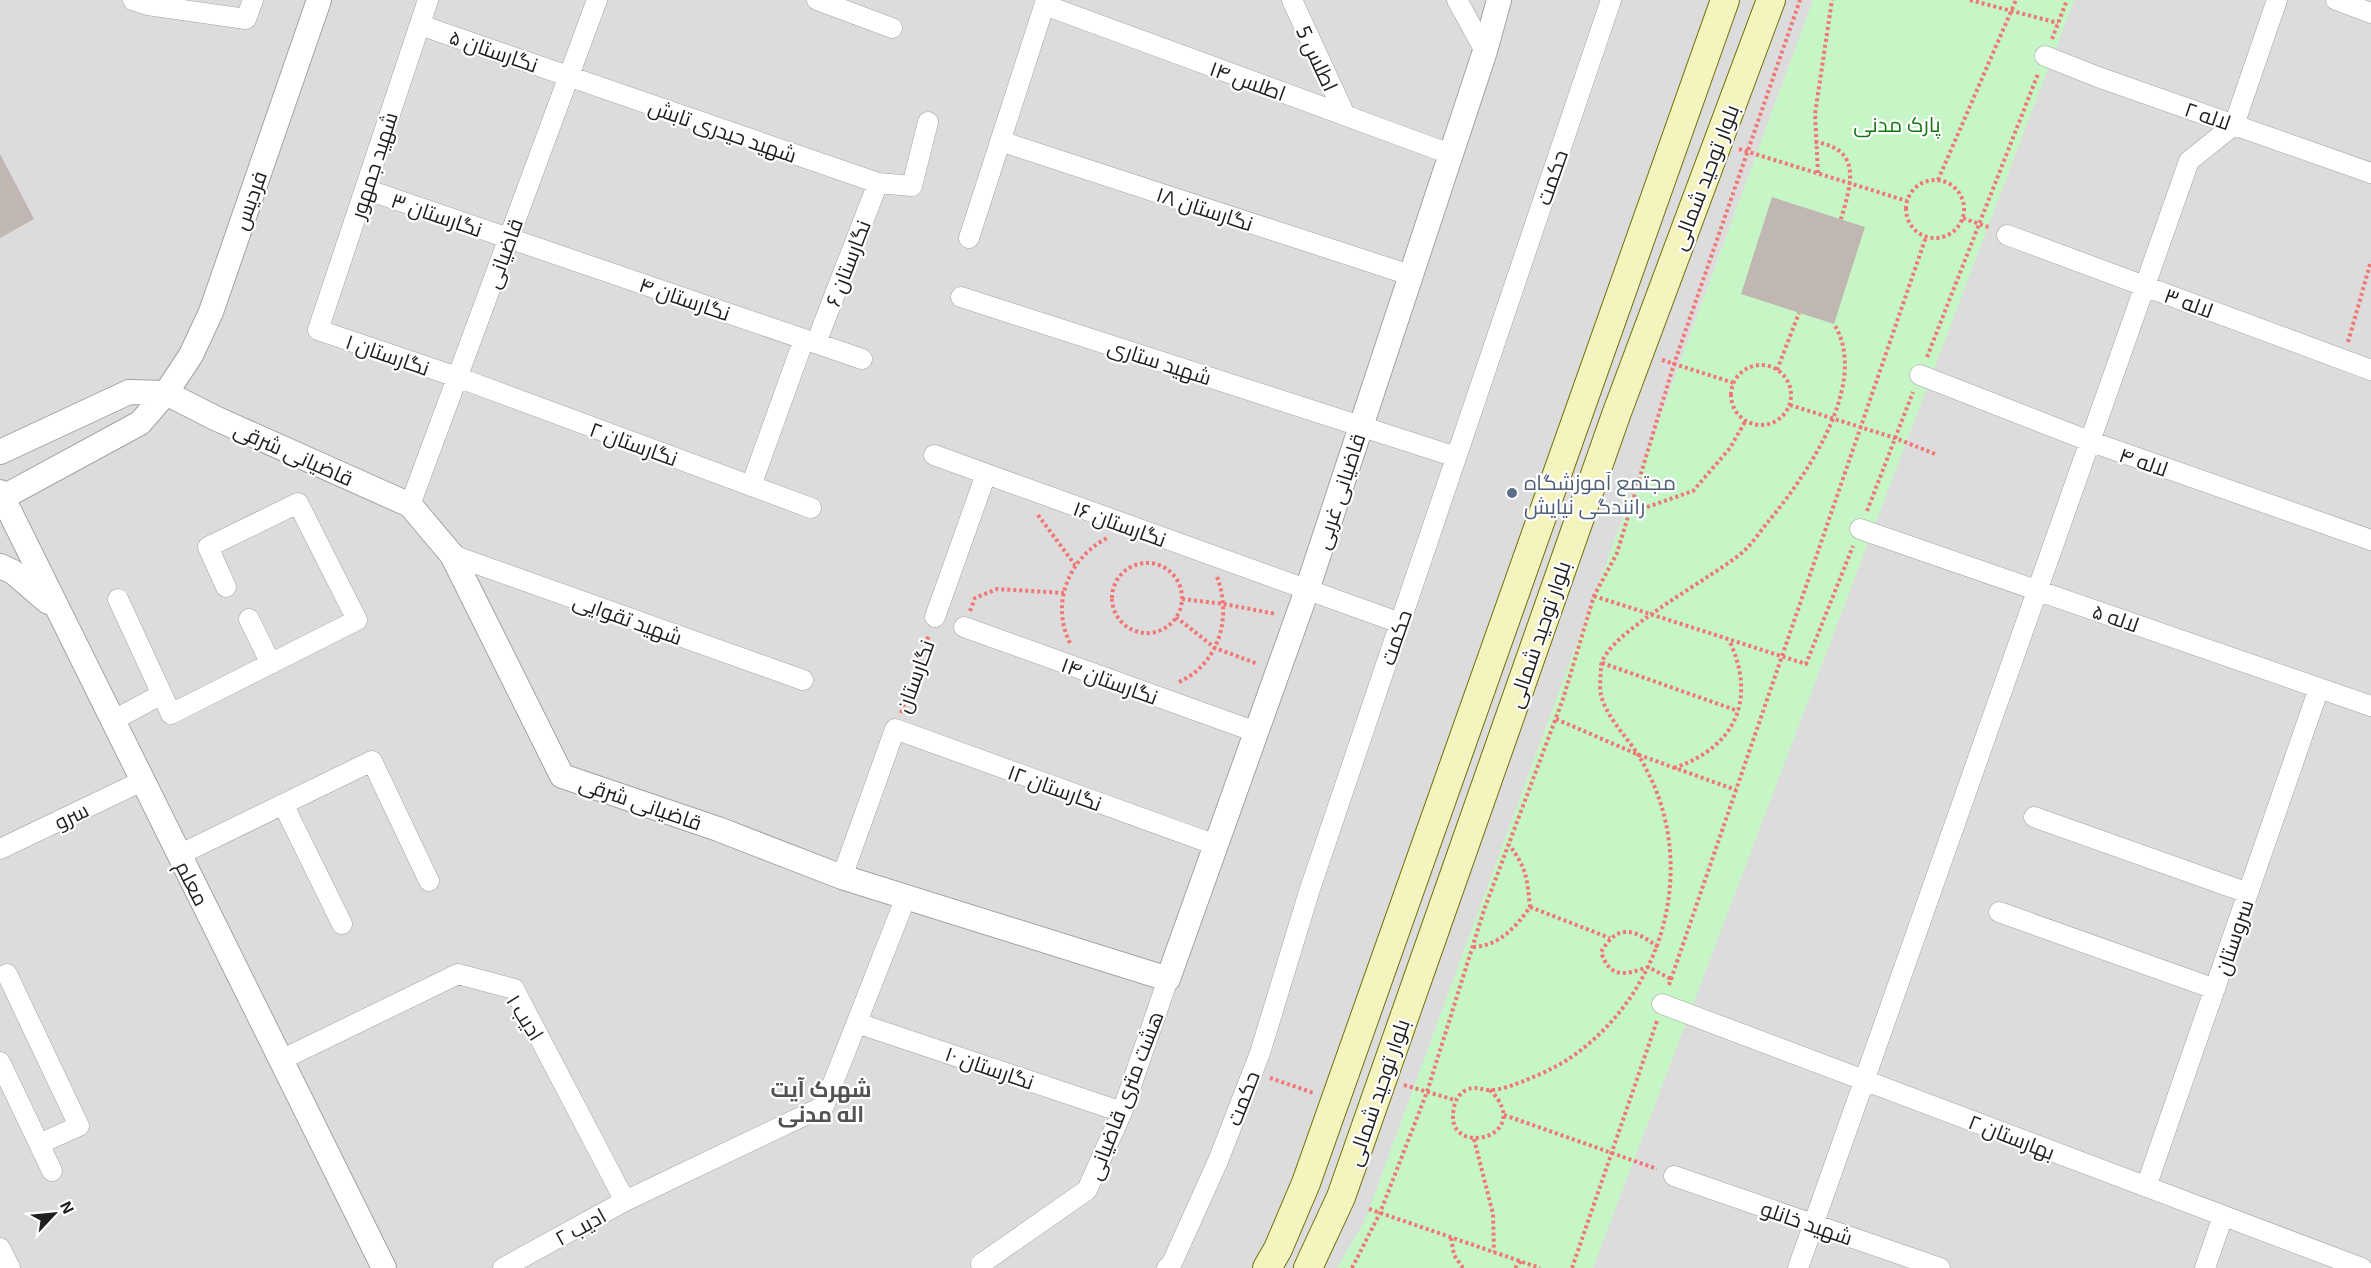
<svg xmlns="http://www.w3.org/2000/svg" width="2371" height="1268" viewBox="0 0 2371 1268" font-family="'Exo 2',Cairo,sans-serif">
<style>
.residential{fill:#dddcdc}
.park{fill:#c7f6c6}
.building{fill:#c0b7b3}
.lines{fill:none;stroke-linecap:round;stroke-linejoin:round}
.minor-casing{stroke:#a3a3a3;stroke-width:21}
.tertiary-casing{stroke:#a3a3a3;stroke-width:26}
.secondary-casing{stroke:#6f710b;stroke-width:30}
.path{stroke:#f27675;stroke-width:4;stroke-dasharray:3 3;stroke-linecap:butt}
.minor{stroke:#fff;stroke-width:20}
.tertiary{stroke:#fff;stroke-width:24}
.secondary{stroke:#f6f4be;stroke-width:28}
.service-dot{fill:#5c6f8a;stroke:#fff;stroke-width:2}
.labels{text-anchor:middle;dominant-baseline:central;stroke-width:4.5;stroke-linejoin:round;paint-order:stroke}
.street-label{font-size:21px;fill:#1f1f1f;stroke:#fff}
.park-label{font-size:21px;fill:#137812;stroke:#fff}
.service-label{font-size:21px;fill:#4e5e75;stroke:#fff;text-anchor:start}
.neighbourhood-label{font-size:22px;font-weight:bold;fill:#525252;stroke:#fff}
</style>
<rect width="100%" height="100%" fill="#efebe6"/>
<path class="residential" d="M0,0H2371V1268H0Z"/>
<path class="park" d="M1813,0H2074L1593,1268H1337L1364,1222L1369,1209Z"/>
<path class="building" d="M0,154L34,219L0,238Z
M1772,197L1865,227L1834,324L1741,294Z"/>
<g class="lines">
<defs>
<path id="minor" d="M133,0L148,5L246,19L253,0
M428,0L318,330L457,377L811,508
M817,0L892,28
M1292,0L1345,115
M1457,0L1485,51
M2336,0L2371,13
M1045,5L1450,154
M420,25L878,183L912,186L928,122
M2045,56L2098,77L2371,173
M1000,141L1410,275
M365,189L862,359
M2007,235L2371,370
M969,238L1046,0
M961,297L1456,457
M816,343L878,183
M1920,375L2089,441L2371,540
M934,455L1400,623
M751,486L804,339
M410,505L597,0
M1860,529L2371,706
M452,555L803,680
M118,599L171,714L357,620L298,503L208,547L226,587
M935,617L986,474
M249,619L271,664
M964,627L1256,732
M112,721L162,694
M283,804L342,924
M2034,817L2248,893
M0,849L142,781
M179,855L372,761L429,881
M842,877L895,729L1216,845
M1999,912L2215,989
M7,974L79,1126L39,1144
M1662,1004L2362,1268
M857,1023L1122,1112
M281,1060L458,974L514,989L625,1201
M0,1062L52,1171
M1674,1176L1940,1268
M2146,1187L2319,688
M0,1248L10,1268
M981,1264L1087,1190L1122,1112L1168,979
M503,1268L625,1201L824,1106L906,897
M1167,1268L1171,1265L1218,1161L1260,1053L1309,892L1611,0
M1798,1268L2189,161L2234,125L2277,0
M2205,1268L2223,1216"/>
<path id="tertiary" d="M0,452L129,392L166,393L215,418L410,505L452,555L562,776L718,829L842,877L1168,979L1307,590L1485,51L1499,0
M0,492L384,1268
M0,499L140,423L166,393L191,355L211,312L319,0
M0,566L13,572L48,602"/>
<path id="secondary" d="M1267,1268L1278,1249L1306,1183L1725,0
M1308,1268L1341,1197L1616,415L1771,0"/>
</defs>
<use href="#minor" class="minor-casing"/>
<use href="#tertiary" class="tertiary-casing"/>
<use href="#secondary" class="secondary-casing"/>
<path class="path" d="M1970,0L2058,23
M2052,39L2067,0
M1815,142C1863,149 1851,185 1841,219
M1739,149L1907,201
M1818,173L1815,114L1832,0
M1906 209a29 29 0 1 1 58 0a29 29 0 1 1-58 0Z
M1938,180L2016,0
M1963,218L1991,228
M2348,342L2371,261
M1927,357L2038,74
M1662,360L1734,383
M1731 395a30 30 0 1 1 60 0a30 30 0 1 1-60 0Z
M1777,370L1799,313
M1790,405L1895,438L1935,454
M1867,511L1913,392
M1630,513L1693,491L1730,448L1746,420
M1038,515L1075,565
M1112 598a35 35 0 1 1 70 0a35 35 0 1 1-70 0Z
M1594,596L1806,664L1853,546
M1182,599L1224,604L1276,614
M970,611L975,598L997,589L1064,593
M1176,617L1215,648L1258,664
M1070,643C1050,603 1069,558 1107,538
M1602,663L1738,711
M1179,682C1220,663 1232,616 1217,577
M901,713L929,635
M1556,719L1639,755L1736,790
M1674,768C1736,747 1757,699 1729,640
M1530,907L1610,938
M1473,947C1499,946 1516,927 1530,907C1527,879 1527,868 1509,845
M1658,947C1634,929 1618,923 1601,952C1610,979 1625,975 1648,967L1671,979
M1669,985L1926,237
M1270,1078L1314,1093
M1404,1085L1455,1100
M1490,1090C1538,1138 1442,1160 1454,1108C1455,1100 1459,1094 1466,1090C1475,1086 1479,1089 1488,1090C1499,1091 1516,1084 1526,1080C1546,1072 1565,1063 1581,1050C1661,988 1694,877 1653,783C1648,773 1643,762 1637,753C1625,735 1606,716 1601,695C1599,687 1601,674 1601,666C1605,633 1717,576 1745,550C1753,542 1760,532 1767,523C1805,478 1871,383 1834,324
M1504,1115L1657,1169
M1474,1139L1493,1214L1494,1252
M1369,1209L1540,1268
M1451,1238L1454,1255L1463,1268
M1352,1268L1380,1213L1427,1092L1484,910L1563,699L1594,596L1617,553L1674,364L1800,0
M1515,1268L1521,1261
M1572,1268L1657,1021"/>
<use href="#minor" class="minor"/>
<use href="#tertiary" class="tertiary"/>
<use href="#secondary" class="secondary"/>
</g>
<circle class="service-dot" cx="1512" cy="493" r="6"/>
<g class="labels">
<g class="street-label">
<text transform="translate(494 50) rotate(19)">نگارستان ۵</text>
<text transform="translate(1318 58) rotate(65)">اطلس 5</text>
<text transform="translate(1248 80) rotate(20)">اطلس ۱۴</text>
<text transform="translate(2208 115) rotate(19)">لاله ۲</text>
<text transform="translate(723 130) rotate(19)">شهید حیدری تابش</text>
<text transform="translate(373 165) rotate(-72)">شهید جمهور</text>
<text transform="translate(1551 177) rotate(-71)">حکمت</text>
<text transform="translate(1704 177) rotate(-69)">بلوار توحید شمالی</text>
<text transform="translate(249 200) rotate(-70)">فردیس</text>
<text transform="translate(1205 208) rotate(18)">نگارستان ۱۸</text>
<text transform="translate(437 214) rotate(19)">نگارستان ۳</text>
<text transform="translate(503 253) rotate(-70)">قاضیانی</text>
<text transform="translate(847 263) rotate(-69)">نگارستان ۶</text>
<text transform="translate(685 298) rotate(19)">نگارستان ۴</text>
<text transform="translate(2189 302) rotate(20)">لاله ۳</text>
<text transform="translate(388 354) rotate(19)">نگارستان ۱</text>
<text transform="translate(1160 361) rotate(18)">شهید ستاری</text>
<text transform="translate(634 443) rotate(20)">نگارستان ۲</text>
<text transform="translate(294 453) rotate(24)">قاضیانی شرقی</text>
<text transform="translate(2144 461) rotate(19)">لاله ۴</text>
<text transform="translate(1339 491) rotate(-72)">قاضیانی غربی</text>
<text transform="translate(1120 523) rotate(20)">نگارستان ۱۶</text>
<text transform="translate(2116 617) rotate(19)">لاله ۵</text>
<text transform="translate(628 618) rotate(20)">شهید تقوایی</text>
<text transform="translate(1538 634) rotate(-71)">بلوار توحید شمالی</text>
<text transform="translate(1395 637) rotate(-71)">حکمت</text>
<text transform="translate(914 676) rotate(-70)">نگارستان</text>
<text transform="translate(1110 680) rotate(20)">نگارستان ۱۴</text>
<text transform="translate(1055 787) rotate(20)">نگارستان ۱۲</text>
<text transform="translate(641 802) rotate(19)">قاضیانی شرقی</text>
<text transform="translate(71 815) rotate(-26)">سرو</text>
<text transform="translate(193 883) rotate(63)">معلم</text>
<text transform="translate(2233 937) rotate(-71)">سروستان</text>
<text transform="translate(526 1017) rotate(58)">ادیب ۱</text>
<text transform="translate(990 1067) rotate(19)">نگارستان ۱۰</text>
<text transform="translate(1377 1092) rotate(-71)">بلوار توحید شمالی</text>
<text transform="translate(1124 1095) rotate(-69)">هشت متری قاضیانی</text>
<text transform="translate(1242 1098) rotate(-69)">حکمت</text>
<text transform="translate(2012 1136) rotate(21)">بهارستان ۲</text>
<text transform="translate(1807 1222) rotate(19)">شهید خانلو</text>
<text transform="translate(580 1226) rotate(-29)">ادیب ۲</text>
</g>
<g class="park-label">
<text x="1897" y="123">پارک مدنی</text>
</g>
<g class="service-label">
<text x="1524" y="481">مجتمع آموزشگاه<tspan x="1524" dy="24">رانندگی نیایش</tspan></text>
</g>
<g class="neighbourhood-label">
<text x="821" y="1088">شهرک آیت<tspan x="821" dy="25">اله مدنی</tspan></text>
</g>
</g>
<g transform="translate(54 1214) rotate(64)" stroke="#ffffff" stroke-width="4.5" paint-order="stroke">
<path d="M0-4.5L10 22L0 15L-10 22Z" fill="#1f1f1f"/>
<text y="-9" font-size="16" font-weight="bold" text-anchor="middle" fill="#1f1f1f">N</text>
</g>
</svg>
